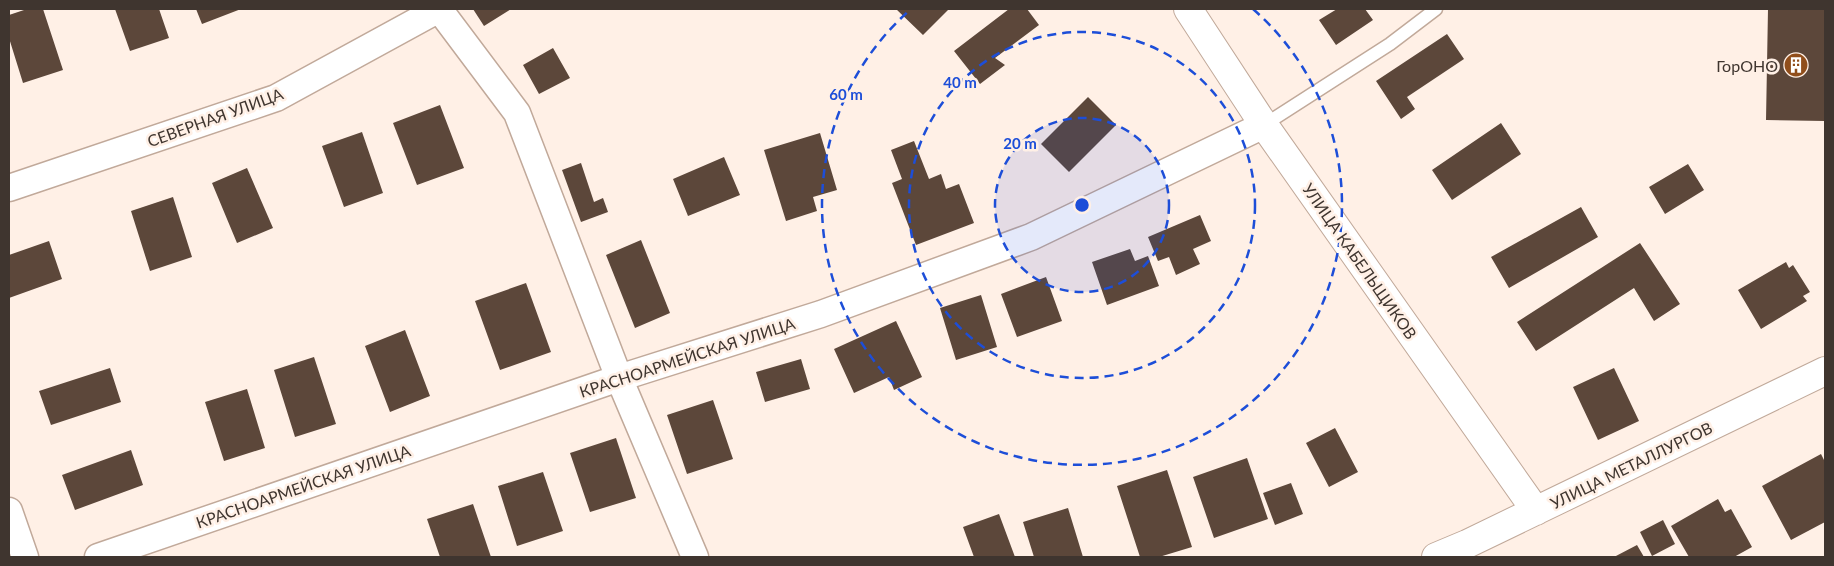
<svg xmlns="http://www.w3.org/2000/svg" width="1834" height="566" viewBox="0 0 1834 566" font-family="Lato,sans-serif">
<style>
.building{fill:#5c473a}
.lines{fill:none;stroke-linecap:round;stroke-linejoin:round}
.lane-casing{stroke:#c1a99a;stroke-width:15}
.street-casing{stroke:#c1a99a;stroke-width:29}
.secondary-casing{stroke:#c1a99a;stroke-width:30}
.lane{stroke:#fff;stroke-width:12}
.street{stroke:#fff;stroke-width:26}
.secondary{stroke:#fff;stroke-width:28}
.ring{fill:none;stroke:#1d4ed8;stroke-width:2.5;stroke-dasharray:9 6}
.labels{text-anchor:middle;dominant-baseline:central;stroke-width:5;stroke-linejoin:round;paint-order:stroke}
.poi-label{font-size:16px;fill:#3f352f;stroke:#fff0e6;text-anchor:end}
.street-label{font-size:16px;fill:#3f352f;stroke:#fff0e6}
.centre{fill:#1d4ed8;stroke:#fff0e6;stroke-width:2.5}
.ring-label{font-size:15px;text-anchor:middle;font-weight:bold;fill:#1d4ed8;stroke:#fff0e6;stroke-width:5;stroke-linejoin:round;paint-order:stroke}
</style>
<rect width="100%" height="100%" fill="#fff0e6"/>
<path class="building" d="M27,9H43L63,70L23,83L9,38V15Z
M115,9H159L169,38L130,51Z
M196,9H241L202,24Z
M473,9H511L484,26Z
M896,9H949L923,35Z
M1009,9H1027L1039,25L995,58L1005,65L980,84L954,51Z
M1337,9H1365L1373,20L1336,45L1319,20Z
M1768,9H1825V121L1766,120Z
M1447,34L1464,59L1407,97L1415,109L1401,119L1376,81Z
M553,48L570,78L539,94L523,65Z
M1088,97L1116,125L1069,172L1041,144Z
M440,105L464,168L417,185L393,123Z
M1501,123L1521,154L1452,200L1432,170Z
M362,132L383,193L344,207L322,146Z
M820,133L837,190L813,197L817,211L786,221L764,150Z
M914,141L929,179L941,174L946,189L959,184L974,223L916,245L892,183L902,179L891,150Z
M724,157L740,195L688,216L673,179Z
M581,163L594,202L603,198L608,212L581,222L562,170Z
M1688,164L1704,190L1665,214L1649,187Z
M247,168L273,228L237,243L212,183Z
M173,197L192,257L150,271L131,211Z
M1581,207L1598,237L1509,288L1491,257Z
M1200,215L1211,241L1193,249L1200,264L1176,275L1169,257L1158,261L1148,237Z
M641,240L670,313L635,328L606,255Z
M49,241L62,279L9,298V255Z
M1640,243L1680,304L1654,321L1634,288L1536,351L1517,322Z
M1130,249L1135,261L1148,256L1159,286L1107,305L1092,262Z
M1786,262L1789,268L1793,265L1810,292L1803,296L1807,301L1761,329L1738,290Z
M1046,277L1062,321L1017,337L1001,294Z
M526,283L551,352L500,370L475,301Z
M981,295L997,347L956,360L940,308Z
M896,321L922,377L894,390L889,377L854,393L834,349Z
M405,330L430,396L390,412L365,346Z
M314,357L336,424L295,437L274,370Z
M801,359L810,389L765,402L756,372Z
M110,368L121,402L51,425L39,391Z
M1614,368L1639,421L1598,440L1573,387Z
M247,389L265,448L224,461L205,402Z
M713,400L733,459L687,474L667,415Z
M1335,428L1358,472L1329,487L1306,443Z
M616,438L636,498L590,512L570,453Z
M131,450L143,485L75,510L62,475Z
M1821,454L1825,462V522L1791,540L1762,486Z
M1247,458L1268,519L1214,538L1193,477Z
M1167,470L1192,547L1159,557H1140L1117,486Z
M543,472L563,531L517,546L498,486Z
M1291,483L1303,514L1275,525L1263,493Z
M1718,499L1725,512L1731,509L1752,547L1734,557H1689L1671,526Z
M473,504L491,557H440L427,519Z
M1068,508L1083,557H1034L1023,522Z
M999,514L1015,557H974L963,527Z
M1663,520L1675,544L1652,556L1640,532Z
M1637,545L1644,557H1614Z"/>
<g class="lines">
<defs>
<path id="lane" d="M1264,125L1390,44L1436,9"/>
<path id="street" d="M439,9L517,113L619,378L695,557
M9,188L276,98L439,9
M9,511L25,557
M98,557L619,378L821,314L1031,237L1264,125"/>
<path id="secondary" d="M1188,9L1264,125L1536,511
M1436,557L1467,544L1825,371"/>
</defs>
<use href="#lane" class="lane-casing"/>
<use href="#street" class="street-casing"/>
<use href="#secondary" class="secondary-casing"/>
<use href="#lane" class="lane"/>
<use href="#street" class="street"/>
<use href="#secondary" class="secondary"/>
</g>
<circle cx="1082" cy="205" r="87" fill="#1d4ed8" fill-opacity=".12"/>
<g class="ring">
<circle cx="1082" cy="205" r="87"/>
<circle cx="1082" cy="205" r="173"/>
<path d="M1253 9A260 260 0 1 1 911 9"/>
</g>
<defs>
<symbol id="building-disc" viewBox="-11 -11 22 22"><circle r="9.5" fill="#904e1b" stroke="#fff0e6"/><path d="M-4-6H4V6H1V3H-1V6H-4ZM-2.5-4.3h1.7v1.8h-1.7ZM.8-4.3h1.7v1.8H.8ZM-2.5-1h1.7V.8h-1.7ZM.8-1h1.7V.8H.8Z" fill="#fff"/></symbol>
</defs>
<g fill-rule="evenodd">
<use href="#building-disc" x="1782" y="51" width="28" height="28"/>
</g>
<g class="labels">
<g class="poi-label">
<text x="1778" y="65">ГорОНО</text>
</g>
<g class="street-label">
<text transform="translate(215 117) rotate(-20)">СЕВЕРНАЯ УЛИЦА</text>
<text transform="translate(1360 261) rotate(55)">УЛИЦА КАБЕЛЬЩИКОВ</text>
<text transform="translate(687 357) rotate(-18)">КРАСНОАРМЕЙСКАЯ УЛИЦА</text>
<text transform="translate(1631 465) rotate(-26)">УЛИЦА МЕТАЛЛУРГОВ</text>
<text transform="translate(303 486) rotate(-19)">КРАСНОАРМЕЙСКАЯ УЛИЦА</text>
</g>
</g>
<circle cx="1082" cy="205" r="8" class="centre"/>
<g class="ring-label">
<text x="960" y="88">40 m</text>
<text x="846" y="100">60 m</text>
<text x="1020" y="149">20 m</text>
</g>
<rect width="1834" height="566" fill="none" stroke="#3f352f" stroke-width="20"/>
</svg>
